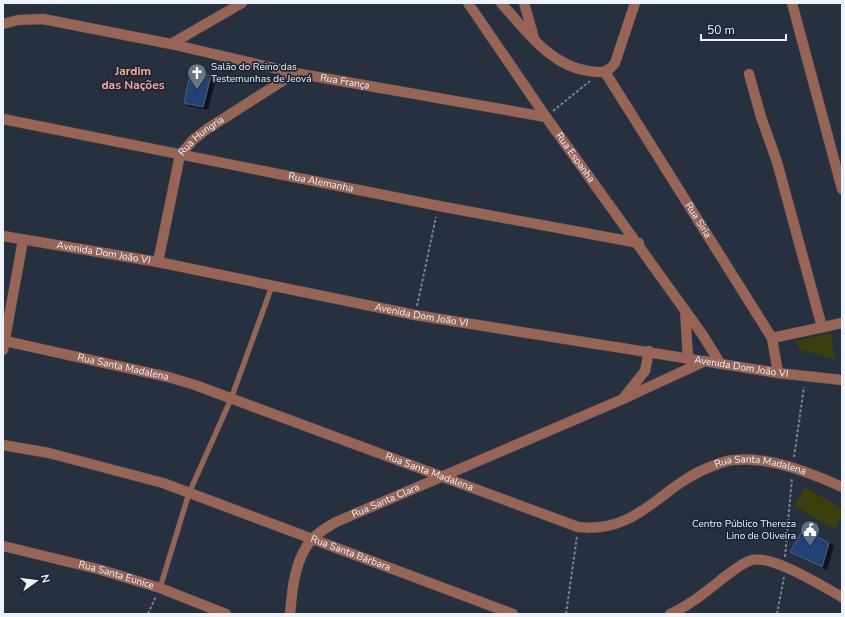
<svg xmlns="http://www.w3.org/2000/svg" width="845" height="617" viewBox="0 0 845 617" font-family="'Nunito Sans',sans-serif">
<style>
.green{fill:#3b3f0b}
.building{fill:#204275;stroke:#525e6e;filter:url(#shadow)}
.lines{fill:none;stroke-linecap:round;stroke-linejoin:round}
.service-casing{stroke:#424b5a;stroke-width:6}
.minor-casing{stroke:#424b5a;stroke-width:11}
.tertiary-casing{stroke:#424b5a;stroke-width:11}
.path{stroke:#7a8390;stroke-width:2;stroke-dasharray:3 2;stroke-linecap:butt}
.service{stroke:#986555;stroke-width:5}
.minor{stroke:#986555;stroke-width:10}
.tertiary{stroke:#986555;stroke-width:10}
.labels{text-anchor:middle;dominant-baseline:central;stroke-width:3.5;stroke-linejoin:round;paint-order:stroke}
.poi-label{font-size:10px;fill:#ecf3fd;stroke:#1d2635;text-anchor:start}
.street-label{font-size:10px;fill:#ecf3fd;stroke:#1d2635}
.quarter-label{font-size:12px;font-weight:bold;fill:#f9a895;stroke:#1d2635}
</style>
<defs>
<filter id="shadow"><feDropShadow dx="4.5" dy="2.5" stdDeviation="0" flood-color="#0009"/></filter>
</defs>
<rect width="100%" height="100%" fill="#26303f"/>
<path class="green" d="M831,333L835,359L800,350L796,341Z
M805,487L842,509V516L835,529L794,506Z"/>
<path class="building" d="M191,70L211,76L203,107L184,103Z
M803,529L829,543L822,567L790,552Z"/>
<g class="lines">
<defs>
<path id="service" d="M160,588L189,493L231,399L272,286"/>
<g id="minor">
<path id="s1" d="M468,3L546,117L702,334L720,363"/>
<path d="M501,3C526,30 550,66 589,71C601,73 608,73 615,63L635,3"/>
<path d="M524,3L534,38"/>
<path d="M792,3L842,189"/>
<path id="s2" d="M3,24L18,20L43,19L171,44L295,73L546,117"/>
<path d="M171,44L242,3"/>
<path id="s3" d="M605,72L772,338L778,373"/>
<path d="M749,74L761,117L777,162L822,327"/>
<path id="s4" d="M3,119L439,206L639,243"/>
<path id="s5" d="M158,262L180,155L193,140L207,129L295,73"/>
<path d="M685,310L688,358"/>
<path d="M772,338L842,323"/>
<path id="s6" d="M5,341L168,377L195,385L578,527C639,534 660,486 710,467C718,464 726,460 734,460C769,456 811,473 842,487"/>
<path d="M3,350L23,240"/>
<path d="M625,396L645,371L649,351"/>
<path id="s7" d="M3,445L49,453L163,483L513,614"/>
<path id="s8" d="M3,546L98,569L160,588L226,614"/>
<path id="s9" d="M290,614C292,589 295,557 313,538C320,531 328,527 336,522L623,399L705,361"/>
<path d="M670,614C690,605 706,592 723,578C732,572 741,563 752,560C773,555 822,586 842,597"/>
</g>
<g id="tertiary">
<path id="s10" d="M3,236L158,262L415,315L778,373L842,380"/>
</g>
</defs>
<use href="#service" class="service-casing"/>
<use href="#minor" class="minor-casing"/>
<use href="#tertiary" class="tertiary-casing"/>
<path class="path" d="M553,111L590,81
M417,306L436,217
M794,457L804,387
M785,557L792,478
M148,614L156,596
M566,614L577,536
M777,614L784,577"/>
<use href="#service" class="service"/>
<use href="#minor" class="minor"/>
<use href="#tertiary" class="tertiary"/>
</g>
<defs>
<symbol id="church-pin" viewBox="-11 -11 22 30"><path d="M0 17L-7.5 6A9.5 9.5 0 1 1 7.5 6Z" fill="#6b7280" stroke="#1d2635"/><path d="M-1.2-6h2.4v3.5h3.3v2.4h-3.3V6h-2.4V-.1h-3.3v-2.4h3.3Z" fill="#fff"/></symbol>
<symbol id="civic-pin" viewBox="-11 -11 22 30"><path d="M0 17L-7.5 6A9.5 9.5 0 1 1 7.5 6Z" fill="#5c6f8a" stroke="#1d2635"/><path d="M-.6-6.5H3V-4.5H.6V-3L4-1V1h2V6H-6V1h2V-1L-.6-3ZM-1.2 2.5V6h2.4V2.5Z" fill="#fff"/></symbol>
</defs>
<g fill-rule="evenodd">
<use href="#church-pin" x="186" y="62" width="22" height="30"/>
<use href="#civic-pin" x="799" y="519" width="22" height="30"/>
</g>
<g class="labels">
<g class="poi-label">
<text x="211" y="67">Salão do Reino das<tspan x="211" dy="12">Testemunhas de Jeová</tspan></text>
<text x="796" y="524" text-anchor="end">Centro Público Thereza<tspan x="796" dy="12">Lino de Oliveira</tspan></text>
</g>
<g class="street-label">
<text stroke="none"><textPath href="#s2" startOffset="349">Rua França</textPath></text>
<text stroke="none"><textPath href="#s5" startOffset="138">Rua Hungria</textPath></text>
<text stroke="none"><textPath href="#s1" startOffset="188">Rua Espanha</textPath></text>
<text stroke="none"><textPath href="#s4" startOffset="324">Rua Alemanha</textPath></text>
<text stroke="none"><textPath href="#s3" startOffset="175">Rua Siria</textPath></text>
<text stroke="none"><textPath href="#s10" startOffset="102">Avenida Dom João VI</textPath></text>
<text stroke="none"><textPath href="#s10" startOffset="426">Avenida Dom João VI</textPath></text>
<text stroke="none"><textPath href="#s10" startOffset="750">Avenida Dom João VI</textPath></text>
<text stroke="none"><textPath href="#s6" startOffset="121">Rua Santa Madalena</textPath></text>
<text stroke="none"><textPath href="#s6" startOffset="804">Rua Santa Madalena</textPath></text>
<text stroke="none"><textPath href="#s6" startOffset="445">Rua Santa Madalena</textPath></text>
<text stroke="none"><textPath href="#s9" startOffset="163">Rua Santa Clara</textPath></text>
<text stroke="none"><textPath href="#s7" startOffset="365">Rua Santa Bárbara</textPath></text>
<text stroke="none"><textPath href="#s8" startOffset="117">Rua Santa Eunice</textPath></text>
</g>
<g class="quarter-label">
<text x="133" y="71">Jardim<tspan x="133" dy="14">das Nações</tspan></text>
</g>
</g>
<rect width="845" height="617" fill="none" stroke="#ecf3fd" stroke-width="8"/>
<g transform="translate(36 581) rotate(76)" stroke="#1d2635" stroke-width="3" paint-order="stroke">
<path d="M0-3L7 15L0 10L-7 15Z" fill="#ecf3fd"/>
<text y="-6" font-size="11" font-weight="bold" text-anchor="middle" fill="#ecf3fd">N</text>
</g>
<path d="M701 34v6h85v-6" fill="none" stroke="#ecf3fd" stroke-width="2"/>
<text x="707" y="34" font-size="12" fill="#ecf3fd" stroke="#1d2635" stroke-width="3" paint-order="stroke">50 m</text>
</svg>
